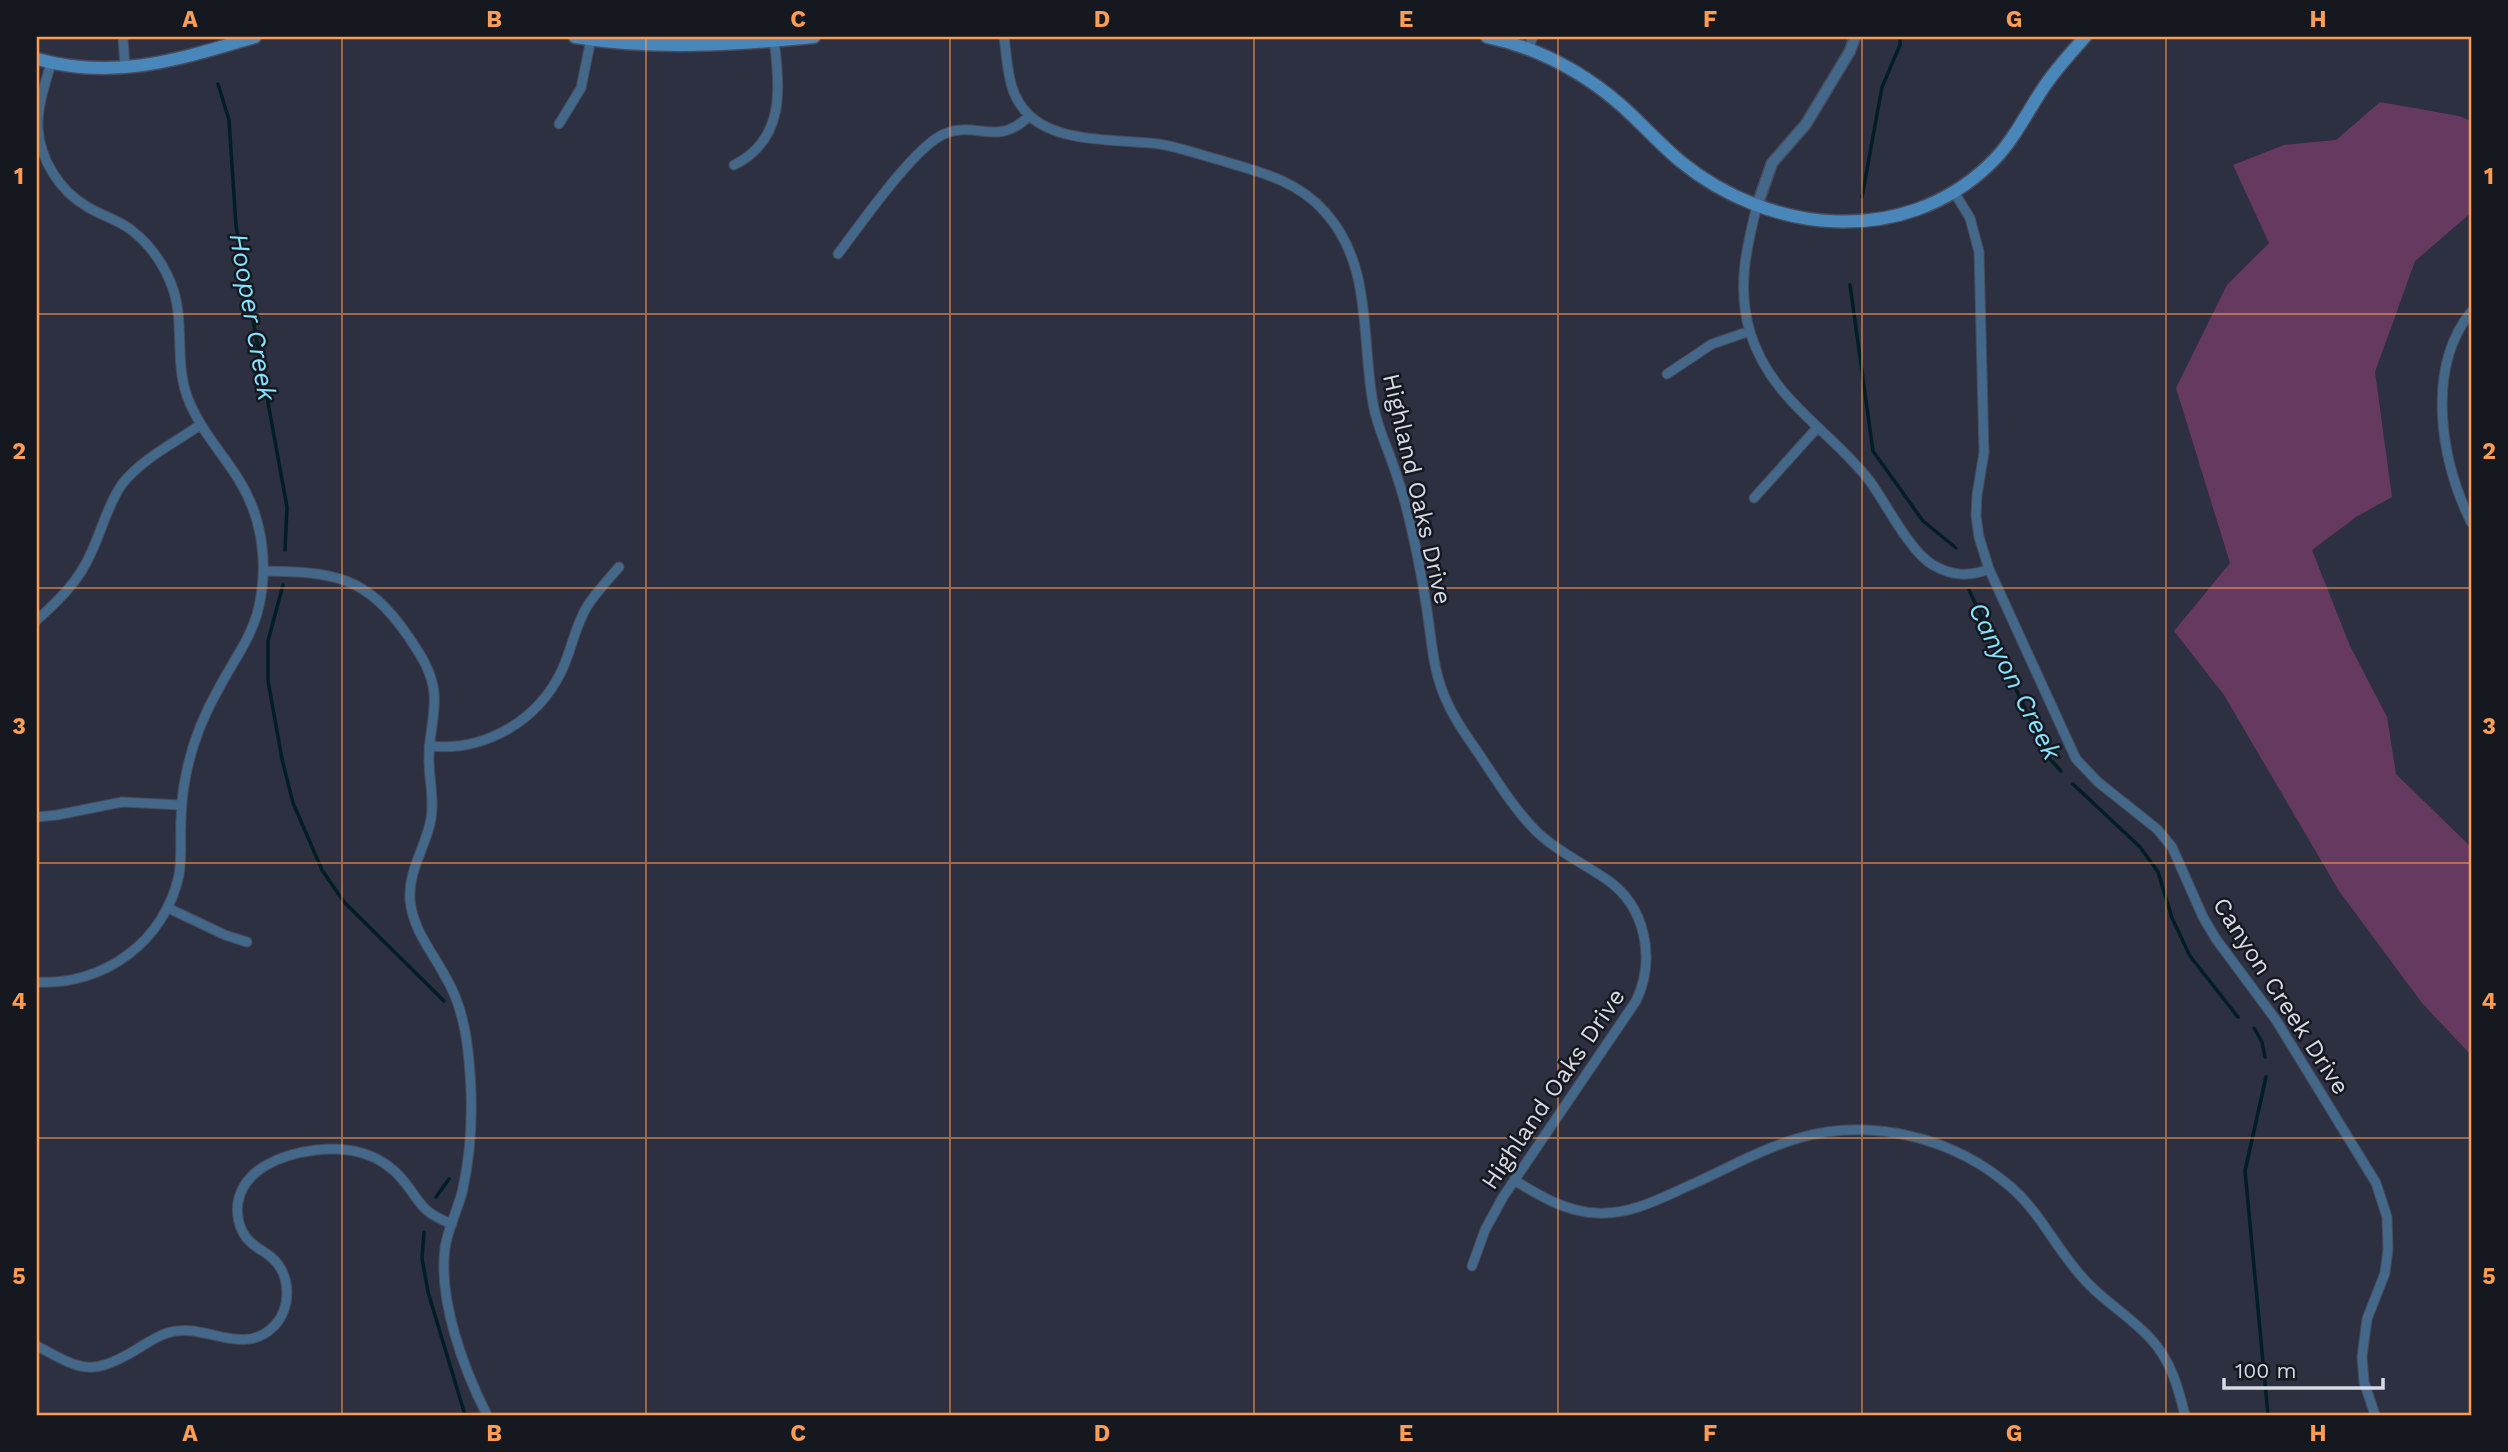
<svg xmlns="http://www.w3.org/2000/svg" width="2508" height="1452" viewBox="0 0 2508 1452" font-family="'Work Sans',sans-serif">
<style>
.green{fill:#663961}
.lines{fill:none;stroke-linecap:round;stroke-linejoin:round}
.stream{stroke:#021e25;stroke-width:3.5}
.minor-casing{stroke:#474b5b;stroke-width:11}
.tertiary-casing{stroke:#474b5b;stroke-width:13}
.secondary-casing{stroke:#474b5b;stroke-width:15}
.minor{stroke:#43688a;stroke-width:9}
.tertiary{stroke:#43688a;stroke-width:10}
.secondary{stroke:#4987bb;stroke-width:12}
.grid{fill:none;stroke:#fc9d53;stroke-width:2;stroke-opacity:0.55}
.labels{text-anchor:middle;dominant-baseline:central;stroke-width:5;stroke-linejoin:round;paint-order:stroke}
.street-label{font-size:24px;fill:#d7dae5;stroke:#161820}
.water-label{font-size:26px;font-style:italic;fill:#85e4ff;stroke:#161820}
.neatline{fill:none;stroke:#fc9d53;stroke-width:2.5}
.grid-label{font-size:23px;text-anchor:middle;font-weight:bold;fill:#fc9d53}
</style>
<rect width="100%" height="100%" fill="#2c3041"/>
<path class="green" d="M2380,102L2459,116L2471,121V213L2415,261L2375,372L2392,497L2356,517L2312,550L2350,646L2387,717L2396,774L2471,847V1055L2422,1003L2339,891L2224,695L2174,631L2230,563L2176,388L2227,285L2269,243L2233,165L2284,145L2336,140Z"/>
<g class="lines">
<path class="stream" d="M218,84L229,120L236,226L287,507L285,550
M1862,197L1882,87L1900,45V37
M1850,285L1873,451L1923,521L1956,548
M283,585L268,641V681L282,759L293,803L322,870L344,902L444,1001
M1969,590L2048,757L2061,771
M2073,784L2140,847L2158,872L2172,918L2190,956L2238,1017
M2254,1028L2262,1042L2265,1057
M2266,1077L2245,1171L2268,1415
M436,1197L449,1179
M424,1232L422,1258L428,1292L465,1415"/>
<defs>
<path id="minor" d="M123,37L125,68
M1004,37C1008,65 1007,94 1029,115C1058,144 1121,139 1159,144C1179,147 1197,154 1216,159C1256,171 1296,179 1325,212C1373,265 1361,338 1373,403C1376,422 1384,440 1391,459C1399,481 1406,504 1411,527C1417,552 1422,578 1426,604C1432,639 1432,672 1448,704C1456,722 1468,738 1479,754C1497,781 1514,809 1537,832C1558,852 1583,863 1606,879C1646,906 1656,959 1636,1001L1503,1197L1485,1230L1472,1266
M1529,47L1533,37
M559,124L581,88L591,39
M734,165C784,140 781,90 774,41
M1954,192L1970,218L1979,252L1984,453L1977,495L1976,516L1979,537L1989,569L2076,759L2098,782L2157,829L2172,847L2203,917L2216,939L2276,1020L2376,1183L2387,1217L2388,1249L2385,1273L2367,1319L2362,1357L2364,1382L2375,1415
M1757,206C1746,249 1737,288 1750,332C1771,400 1828,428 1869,480C1886,503 1910,552 1933,565C1952,576 1969,577 1989,569
M838,254C860,225 914,147 944,134C978,120 997,148 1029,116
M2471,312C2425,369 2441,461 2471,522
M1667,374L1712,344L1750,331
M1754,498L1817,428
M263,571C333,572 366,575 408,636C420,654 432,671 434,693C436,714 429,735 429,756C428,777 435,797 431,819C426,847 408,870 410,900C413,930 431,950 445,976C459,999 465,1024 468,1051C473,1096 473,1143 463,1188C459,1208 448,1227 445,1248C438,1300 464,1370 487,1415
M37,620C59,600 79,581 91,553C102,530 107,506 122,484C143,458 173,444 200,425
M429,746C485,752 538,721 562,670C572,649 575,625 588,605C597,591 609,579 619,567
M37,817L57,815L122,802L181,805
M168,908L225,935L247,942
M37,982C104,986 165,941 179,875C182,857 180,838 181,820C182,773 196,728 219,688C232,663 249,641 257,614C269,570 264,520 239,480C221,451 199,429 187,396C175,362 184,326 174,292C166,267 151,245 130,229C116,219 100,215 86,206C59,190 40,159 38,128C37,107 45,84 51,63
M1514,1180C1540,1196 1566,1212 1597,1213C1633,1215 1665,1196 1697,1182C1730,1167 1764,1148 1799,1138C1873,1117 1955,1138 2012,1188C2039,1212 2054,1244 2077,1271C2098,1298 2128,1314 2151,1339C2171,1361 2178,1387 2185,1415
M37,1346C80,1369 89,1377 134,1351C144,1345 155,1337 167,1333C203,1321 241,1357 272,1328C292,1310 292,1274 271,1257C263,1250 253,1247 246,1237C239,1228 236,1214 238,1202C245,1167 284,1154 316,1150C348,1146 380,1153 402,1179C422,1203 419,1211 452,1224"/>
<path id="tertiary" d="M1757,206L1772,163L1806,124L1850,51L1855,37"/>
<path id="secondary" d="M575,37C655,50 734,45 814,37
M1487,37C1539,48 1583,72 1622,106C1642,124 1660,144 1680,161C1769,234 1903,248 1990,164C2012,143 2025,116 2042,90C2054,71 2070,54 2085,37
M37,59C115,81 180,59 255,37"/>
</defs>
<use href="#minor" class="minor-casing"/>
<use href="#tertiary" class="tertiary-casing"/>
<use href="#secondary" class="secondary-casing"/>
<use href="#minor" class="minor"/>
<use href="#tertiary" class="tertiary"/>
<use href="#secondary" class="secondary"/>
</g>
<path class="grid" d="M342,37V1415M646,37V1415M950,37V1415M1254,37V1415M1558,37V1415M1862,37V1415M2166,37V1415M37,314H2471M37,588H2471M37,863H2471M37,1138H2471"/>
<g class="labels">
<g class="street-label">
<text transform="translate(1417 489) rotate(77)">Highland Oaks Drive</text>
<text transform="translate(2281 996) rotate(57)">Canyon Creek Drive</text>
<text transform="translate(1553 1089) rotate(-56)">Highland Oaks Drive</text>
</g>
<g class="water-label">
<text transform="translate(253 317) rotate(80)">Hooper Creek</text>
<text transform="translate(2015 681) rotate(63)">Canyon Creek</text>
</g>
</g>
<rect width="2508" height="1452" fill="none" stroke="#161820" stroke-width="77"/>
<path d="M2224 1378v10h159v-10" fill="none" stroke="#d7dae5" stroke-width="3.5"/>
<text x="2235" y="1378" font-size="21" fill="#d7dae5" stroke="#161820" stroke-width="5" paint-order="stroke">100 m</text>
<rect x="38" y="38" width="2432" height="1376" class="neatline"/>
<g class="grid-label">
<text x="190" y="27">A</text>
<text x="494" y="27">B</text>
<text x="798" y="27">C</text>
<text x="1102" y="27">D</text>
<text x="1406" y="27">E</text>
<text x="1710" y="27">F</text>
<text x="2014" y="27">G</text>
<text x="2318" y="27">H</text>
<text x="19" y="184">1</text>
<text x="2489" y="184">1</text>
<text x="19" y="459">2</text>
<text x="2489" y="459">2</text>
<text x="19" y="734">3</text>
<text x="2489" y="734">3</text>
<text x="19" y="1009">4</text>
<text x="2489" y="1009">4</text>
<text x="19" y="1284">5</text>
<text x="2489" y="1284">5</text>
<text x="190" y="1441">A</text>
<text x="494" y="1441">B</text>
<text x="798" y="1441">C</text>
<text x="1102" y="1441">D</text>
<text x="1406" y="1441">E</text>
<text x="1710" y="1441">F</text>
<text x="2014" y="1441">G</text>
<text x="2318" y="1441">H</text>
</g>
</svg>
